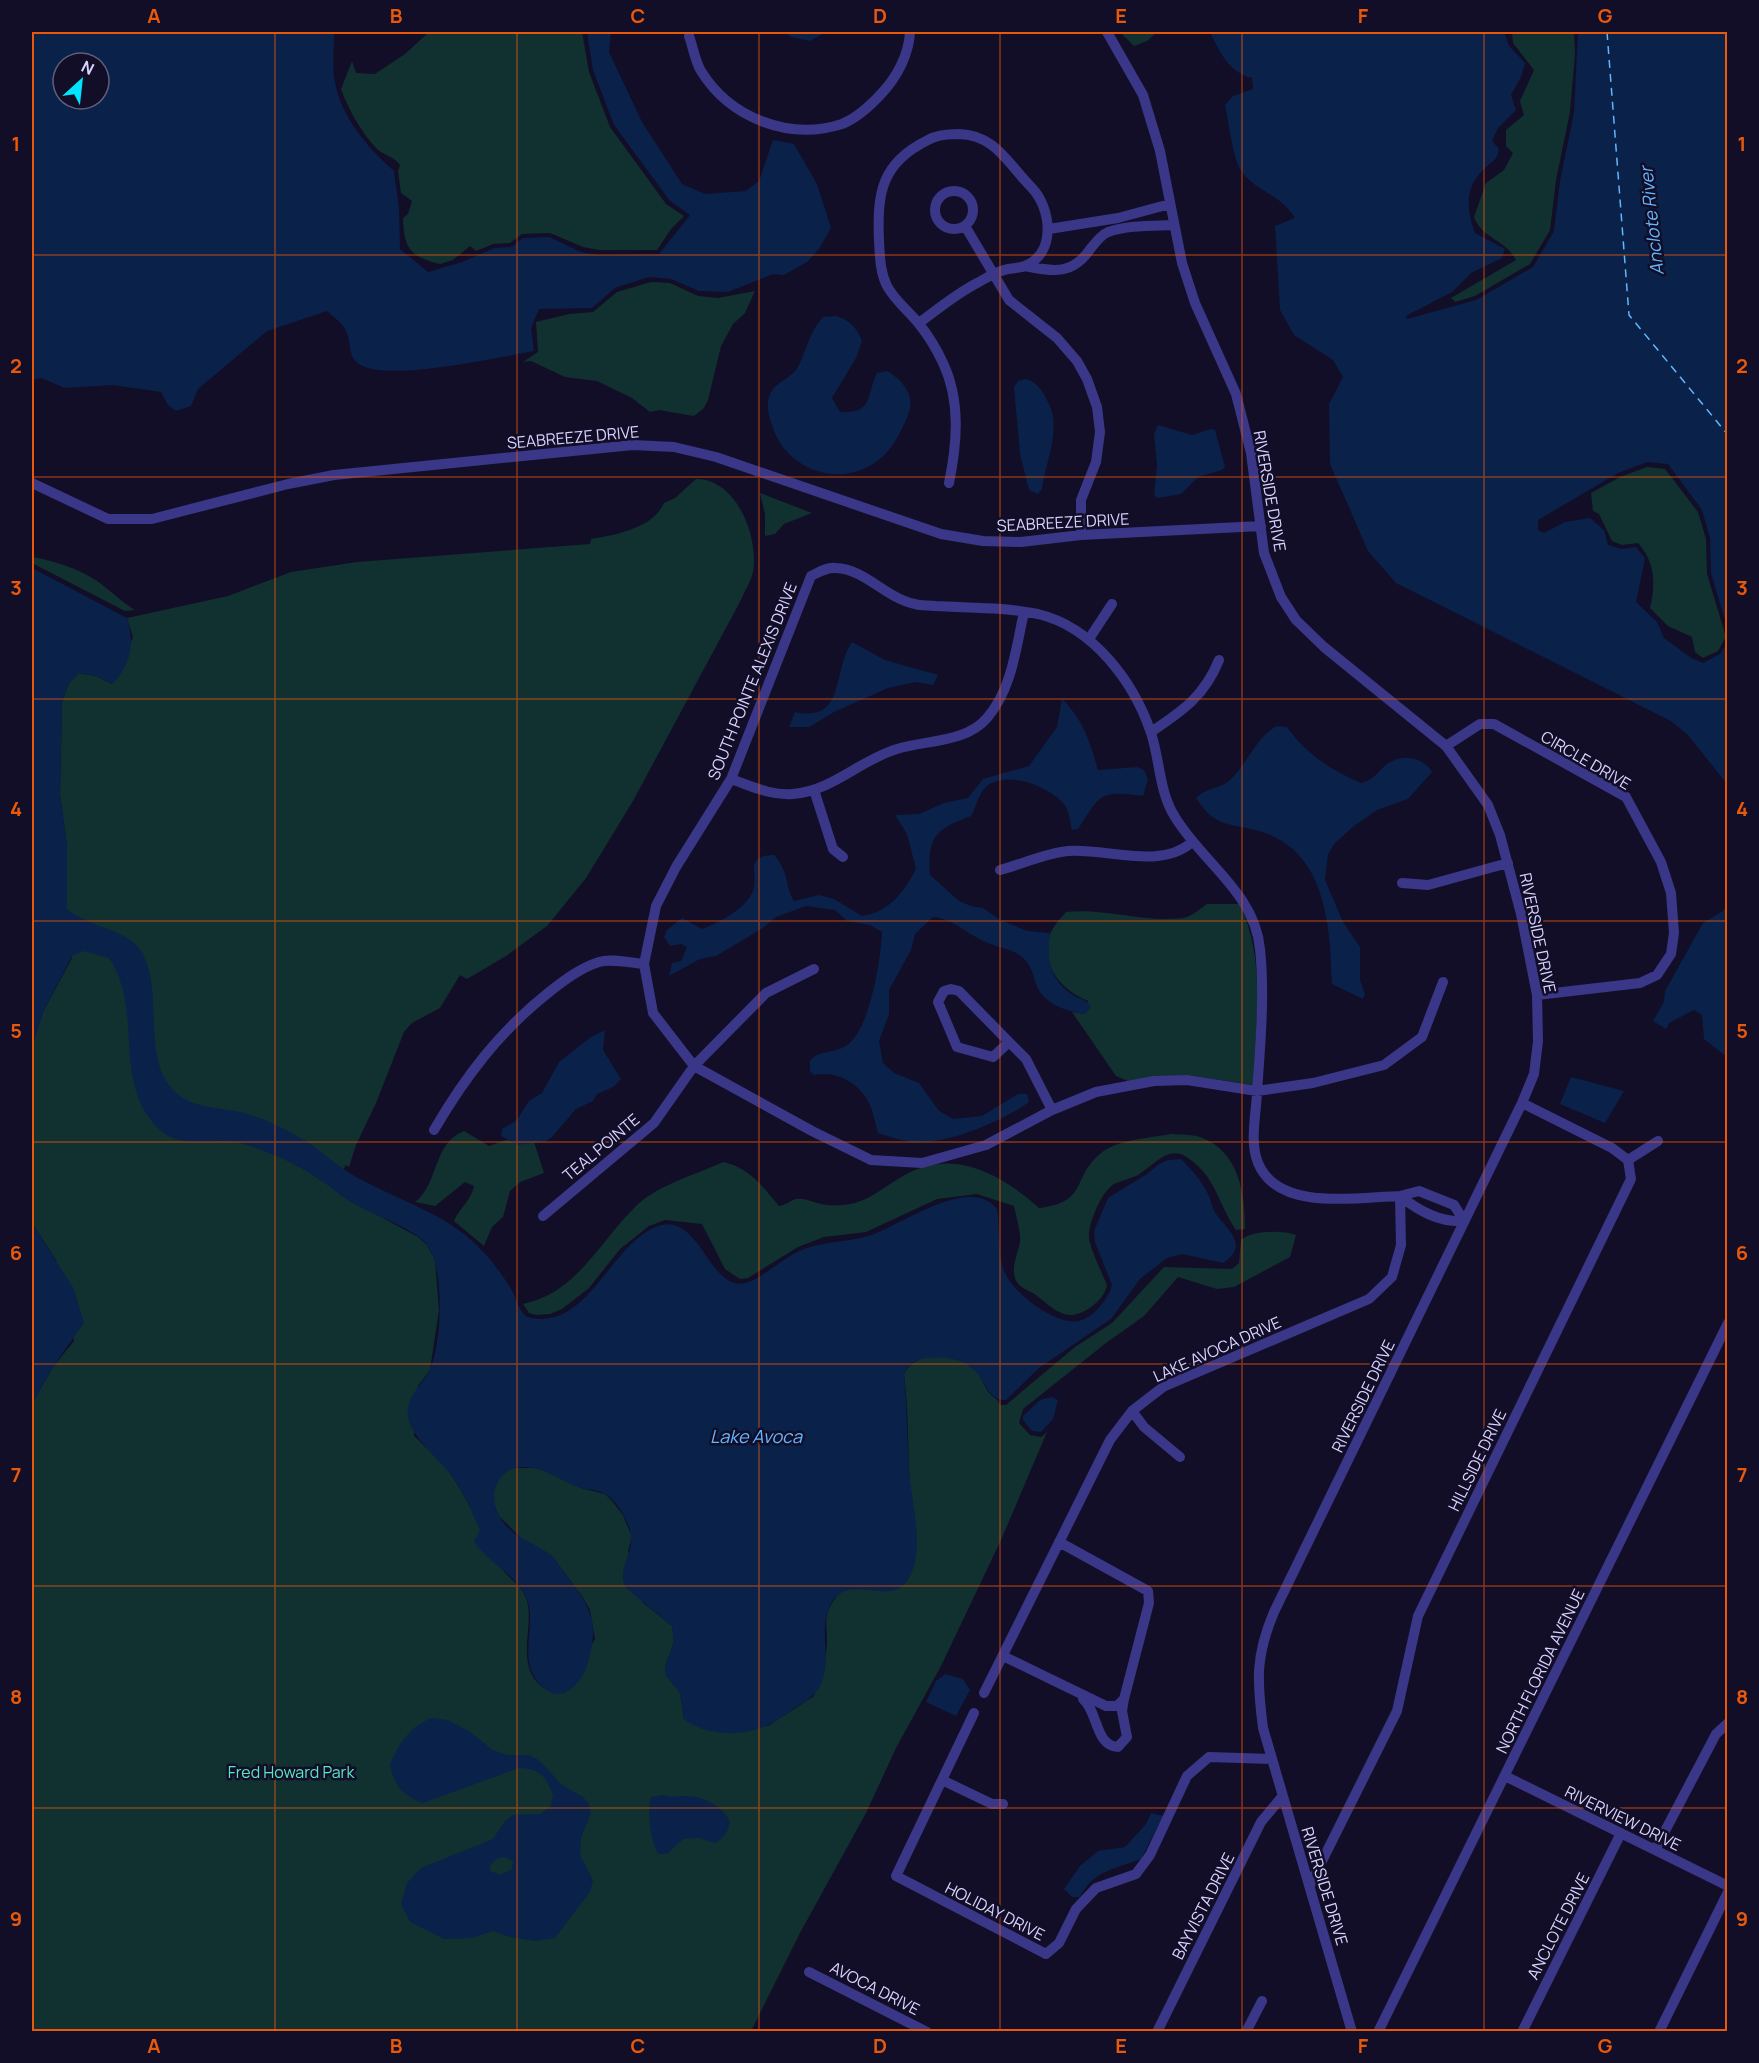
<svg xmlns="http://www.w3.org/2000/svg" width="1759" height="2063" viewBox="0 0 1759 2063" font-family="Manrope,sans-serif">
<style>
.green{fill:#113130}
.water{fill:#0a214a;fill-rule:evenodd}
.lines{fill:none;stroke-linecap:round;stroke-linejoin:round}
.ferry{stroke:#62b6ff;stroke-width:1.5;stroke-dasharray:8 6;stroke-linecap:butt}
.minor{stroke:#3a3788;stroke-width:10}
.grid{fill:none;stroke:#e8590c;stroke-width:1.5;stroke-opacity:0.55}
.labels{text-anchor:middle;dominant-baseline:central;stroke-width:5;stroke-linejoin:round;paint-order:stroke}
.street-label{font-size:16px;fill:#d9d4ff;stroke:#120e27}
.park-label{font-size:16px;fill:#59e5c3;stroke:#120e27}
.water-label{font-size:18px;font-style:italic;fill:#62b6ff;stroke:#120e27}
.neatline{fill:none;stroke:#e8590c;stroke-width:2}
.grid-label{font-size:20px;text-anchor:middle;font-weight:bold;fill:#e8590c}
</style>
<rect width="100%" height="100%" fill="#120e27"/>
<path class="green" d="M429,32H582L589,72L610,127L666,204L684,216L671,229L657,250H599L583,247L550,233L522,234L510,243L493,244L476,251L470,246L453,260L440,264C410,257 404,248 403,218L408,214L412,201L401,193L398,171L400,165C394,156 384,156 376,148C362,133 348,109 341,89L352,61L356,73L375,74L405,54Z
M1120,32H1157L1147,41L1134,46Z
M1512,32H1574L1575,54L1570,112L1556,180L1550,230L1530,264L1475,296L1455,302L1451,298L1516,260C1505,239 1482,239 1474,217L1486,183L1504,170L1513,153L1506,146V130L1524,115L1520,101L1534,70L1513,43Z
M651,282L670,283L698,296L718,298L755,291L745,313L733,324L721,346L708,400L704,408L694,416L659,410L650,412L632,398L597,381L565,377L531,361L523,362L538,352L536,322L569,314L593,312L617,292Z
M1647,467L1665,469L1698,512L1706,539L1707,574L1726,637L1718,651L1703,658L1695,652L1692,637L1668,626L1650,608C1656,583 1655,562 1638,543L1622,545L1612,541L1599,514L1593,511L1591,493L1620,477Z
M696,479C737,479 759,537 753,572C751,581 745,590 742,598L633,801L586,878L547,926L506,956L467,979L460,975L440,1008L412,1023L404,1032L376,1103L356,1145L349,1167L345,1165L339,1194L418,1237L427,1245L435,1260L439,1310L430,1370L418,1386L414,1436C430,1451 446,1465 457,1484C474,1509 482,1540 499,1565C507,1578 523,1585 527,1601C533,1624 521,1651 531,1673C538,1687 549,1693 564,1693L595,1639L590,1610L582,1596L552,1556L522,1539L499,1516L494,1504V1490L500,1476L510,1468H539L581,1488L605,1494L612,1501L623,1515L632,1537L628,1551L642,1602L672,1626L674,1642L665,1667L680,1693L684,1719L768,1726L814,1696C818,1680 827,1660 827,1643C827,1620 822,1615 839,1593L916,1549C917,1521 910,1496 909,1469C908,1437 908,1406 904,1374C915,1349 958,1353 975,1370C982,1377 984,1388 991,1395C995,1399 998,1399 1000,1405H1006L1075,1347L1112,1323L1164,1267L1232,1269L1239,1263L1241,1240C1252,1230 1283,1230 1296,1235L1290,1257L1234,1287L1217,1289L1178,1277L1144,1316L1106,1343L1023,1409L1019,1423L1030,1435L1041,1437L1047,1432L1001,1540L941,1666L896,1748L866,1813L800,1933L751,2031L32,2032V1404L53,1367L74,1341L56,1260L32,1223V1046L43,1012L72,958L67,909V846L60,794L62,702L69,683L79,673L96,676L112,684L133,637L127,618L228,596L291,572L357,562L590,544L591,539C616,535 653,528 664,503L675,498Z
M760,493L812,513L784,524L775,534L765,536V514Z
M32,557C52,560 76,568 94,579C108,588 120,601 135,610L125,611L32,563Z
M1207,904H1239C1267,958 1255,1026 1253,1085L1188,1075L1128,1081L1116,1076L1072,1012L1085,1014L1088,1001C1060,989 1041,966 1050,935C1052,927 1061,918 1066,912C1106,908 1143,923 1183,918C1191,917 1201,908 1207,904Z
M464,1131L489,1146L506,1140L534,1142L544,1173L520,1182L510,1191L503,1217L492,1227L484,1246L454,1221C460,1207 471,1201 474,1186L465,1182L435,1206L415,1202C439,1184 432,1144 464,1131Z
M1171,1134C1180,1135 1191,1134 1200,1137C1239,1151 1245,1193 1245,1229L1236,1230C1217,1202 1216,1175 1185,1156C1167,1145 1149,1170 1136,1176C1129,1179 1120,1181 1114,1184C1101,1192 1088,1224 1089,1238C1090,1249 1103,1275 1107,1285C1105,1295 1099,1301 1091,1307C1067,1324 1056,1311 1036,1295C1029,1290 1018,1288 1015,1278C1011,1266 1018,1254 1020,1242C1021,1231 1016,1217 1014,1206L977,1194L937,1199L866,1232L824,1237L798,1247L748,1278L740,1279L725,1269L702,1224L665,1220L649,1226L620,1249L589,1288L562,1309L550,1314L536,1315L529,1313L523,1304C577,1293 599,1242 636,1206C658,1185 695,1175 723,1162C750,1168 762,1186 779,1206C786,1205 790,1201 796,1199C806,1197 818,1205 828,1205C836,1206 847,1205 855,1203C878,1196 893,1179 915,1170C961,1150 1007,1179 1039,1208C1089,1202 1071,1178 1100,1154C1117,1139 1150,1138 1171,1134Z"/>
<path class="water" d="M32,32H334C334,48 332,67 335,83C342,118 368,148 394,171L399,209L400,249L428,272L462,262L494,248L511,247L523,238L549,237L581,252L598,255L659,254L690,215L670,201L614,125L593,70L587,32H611L609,52L642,122L682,184L705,194L746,191L759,181L773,140L794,144L817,184L831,228L819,249L807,262L784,275L773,274L728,292L699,291L671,279L649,277L615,288L592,308L539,309L531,328L534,351C499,357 387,383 359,364C347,355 352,344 346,331C344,324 333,317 327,311L267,331L198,389L191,406L176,411L168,405L161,392L113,385L65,388L41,378L32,380ZM63,63H99V99H63Z
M784,32H826L810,41L791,37Z
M1210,32H1504L1509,46L1525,63L1521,77L1511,95L1516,110L1498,128L1492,141L1499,149C1497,160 1494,160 1486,167C1464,187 1466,207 1475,233L1505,249L1502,258L1471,273L1452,292L1406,316L1407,319L1476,300L1533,267L1554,231L1560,181L1574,112L1578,32H1727V627L1711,573L1710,538L1702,510L1668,464L1647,462L1618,473L1538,520V530L1544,533L1565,522L1590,518L1604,530L1608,545L1621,549L1636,547L1645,558L1636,602L1657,622L1664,638L1691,658L1703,663L1720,654L1727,643V784L1688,735L1671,721L1396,583L1368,551L1330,464L1329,404L1343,377L1333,360L1294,335L1280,310L1275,226L1295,218C1280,193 1253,191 1240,169C1233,157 1228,119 1225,105L1233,96L1253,89L1252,78C1228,72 1220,52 1210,32Z
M836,316C850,320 857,328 862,341L856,358L832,398L840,412C873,414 866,396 877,373L887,371C903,380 916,396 908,415C902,430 893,448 881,458C843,490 786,472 772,425C768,414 766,405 770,394C775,382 792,379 799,365C807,348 810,331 823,317Z
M1026,379C1039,383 1042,391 1048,402C1062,428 1046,460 1042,489L1038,494L1029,490L1020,454L1014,387L1018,381Z
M1158,425L1192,435L1211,429L1215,430L1225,467L1222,470L1198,477L1181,494L1158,498L1154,495L1157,465L1154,434Z
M32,568L127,618C135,644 131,663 113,684L96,676L79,673L69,683L62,702L60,794L67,846V909C88,927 122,928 138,947C167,982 139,1057 174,1091C194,1111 225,1106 251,1115C270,1121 287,1130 304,1140C320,1149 333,1163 348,1172C386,1196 439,1210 471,1240C487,1254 501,1272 511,1289C517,1299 518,1310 527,1317C588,1333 610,1243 658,1226C702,1211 710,1300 751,1281C767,1274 781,1260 797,1252C820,1241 844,1243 868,1236C897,1228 970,1173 997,1209C1001,1230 996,1258 1007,1277C1017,1295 1057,1326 1079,1321C1094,1317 1108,1299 1112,1285L1095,1242L1094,1231L1108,1198L1147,1174L1159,1164L1168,1160L1181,1159C1191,1169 1201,1180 1207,1192C1211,1199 1212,1208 1216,1214C1228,1230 1250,1246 1223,1263L1182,1254L1167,1258L1140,1279L1111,1319L1039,1368L1006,1400C987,1401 986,1380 974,1370C962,1358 945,1357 930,1358C917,1358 909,1363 904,1374C907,1406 907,1438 909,1470C911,1502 926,1548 909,1578C891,1609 850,1572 832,1602C817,1626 832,1655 822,1682C816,1696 806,1701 793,1709C784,1715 776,1722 766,1726C741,1737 705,1736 684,1719L680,1693L665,1675V1667L674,1642L672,1626L626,1588C616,1570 634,1553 631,1535C629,1521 617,1501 605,1494C597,1489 587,1490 578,1487C559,1480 545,1468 524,1467C498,1466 487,1495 499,1516C513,1540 535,1541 553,1557C559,1563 563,1572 569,1579C592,1608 599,1626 588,1662C585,1674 576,1689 563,1693C555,1696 549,1692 543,1687C514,1663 539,1626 526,1597C515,1573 487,1563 474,1541L480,1530C473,1514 466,1496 456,1482C443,1462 411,1438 408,1417C405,1397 423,1385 430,1369C442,1343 445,1268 427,1245C414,1228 375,1216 356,1205C345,1199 336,1191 326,1184C301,1166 270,1151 240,1143C214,1137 184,1150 161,1131C110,1086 145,1011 109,958L83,951L72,956L43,1012L32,1046Z
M852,642L885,660L938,675L933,685L915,682L888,688L834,712L809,727H789L795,712C846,723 832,671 852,642Z
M1062,699C1083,719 1090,742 1098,770L1137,767L1144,770L1148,779L1143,796C1099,790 1101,794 1078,829L1072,830C1070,823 1070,814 1066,807C1053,787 1006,769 986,787C978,794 977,806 971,816C937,829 927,835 930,875L959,901L971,906L983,908L1000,920L1027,931L1050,933C1046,959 1050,980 1073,995C1082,1000 1087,999 1091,1008L1084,1014C1069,1012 1049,1005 1040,992C1033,981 1034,968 1024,959C1014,949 1003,949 991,944C969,937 956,919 933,917L915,934L911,950L889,990V1014L879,1041L883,1063L894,1073L919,1083L939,1111L953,1119L982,1116L1018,1094H1027L1029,1102C1003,1121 944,1146 910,1142C900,1140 889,1137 878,1133C875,1124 874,1114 870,1105C861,1084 837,1070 814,1075L810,1071V1061C819,1049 836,1054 847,1045C870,1030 881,958 882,932L870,925L847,921L835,910L806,906L776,917L763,928L716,956L700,959L669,976L672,963L681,961L687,947L681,944L670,946L664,937L667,930L682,918L702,929C718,923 744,910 752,893C761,875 741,856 774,855C790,873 784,884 794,901L819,895L834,899L862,916C889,912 904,892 916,869L907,834L895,815L919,814L944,803L968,798L983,779L1029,766L1057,727Z
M1277,726L1287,727C1306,754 1331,770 1361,783C1374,780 1377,772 1387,764C1402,753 1423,757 1432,772L1408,799L1377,810L1354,826L1335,843L1328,854L1325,880L1343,922L1360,947V980L1365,994L1363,999L1332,984C1330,927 1327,853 1262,832C1230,822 1217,830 1196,798C1205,788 1220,789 1230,780C1247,764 1257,736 1277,726Z
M1727,904V1057L1704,1039L1702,1015L1694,1010L1669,1023L1666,1029L1653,1021L1664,1002L1665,991L1703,923L1723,911Z
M605,1030L603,1050L621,1079L613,1087L597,1094L593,1101L576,1109L552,1137L546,1141L518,1145L501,1136L502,1129L516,1121L529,1101L542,1093L559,1062L591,1037Z
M1571,1077L1624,1091L1605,1123L1560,1104Z
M32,1223L74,1289L84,1323L53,1367L32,1404Z
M1052,1397L1058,1400L1053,1419L1041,1432L1032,1431L1023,1420V1416L1040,1400Z
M945,1674L963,1679L970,1690L956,1716L926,1702L936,1681Z
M432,1718L448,1720L470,1732L493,1750L507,1755H529L539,1760L562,1785L583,1797L589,1804L591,1813L581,1838L580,1855L593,1880L590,1892L555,1938L535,1941L510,1937L493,1931L472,1938L444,1939L410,1922L401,1904L407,1883L421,1868L493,1839L505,1821L513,1815L540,1814L550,1807L553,1796C548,1778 539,1768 519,1768L423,1803C402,1795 395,1787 390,1765C398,1744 410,1726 432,1718ZM505,1857L513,1861L512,1869L501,1875L490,1871V1866L496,1859Z
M662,1795C671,1798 676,1796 686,1796C703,1796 725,1807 730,1823C727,1833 724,1838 715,1843L698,1838L683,1839L667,1854H659C650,1844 647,1809 651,1797Z
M1151,1813L1163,1816L1141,1859C1115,1869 1094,1870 1080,1897H1072L1064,1889L1080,1866L1098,1851L1125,1847L1146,1824Z"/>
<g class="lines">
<path class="ferry" d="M1607,32L1629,315L1728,435"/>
<path class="minor" d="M1107,32L1143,95L1160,151L1182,263L1195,303L1236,394L1251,453L1264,553L1281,597L1296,620L1324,647L1446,746L1488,805L1500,835L1521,914L1537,995L1538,1041L1534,1074L1522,1103L1274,1612C1255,1657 1257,1681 1263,1728L1352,2032
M689,36C693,47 695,61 701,71C730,118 789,141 842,124C857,118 871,105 882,93C897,77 909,54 910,32
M935 210a19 19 0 1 1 38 0a19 19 0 1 1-38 0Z
M965,226L1009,300L1057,338L1077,361L1087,379L1097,407L1100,432L1096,462L1081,500V535
M1049,229L1118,218L1170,204
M1025,266C1054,272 1073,275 1091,248C1096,242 1101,235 1108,232C1128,225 1153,226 1174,225
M919,323C938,309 957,293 979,282C988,277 997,271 1008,269C1013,268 1020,268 1025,266C1057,253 1051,208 1032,188C1008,164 996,135 959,134C949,134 936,135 928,140C881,163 877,193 879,241C880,257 880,272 887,286C895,301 909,311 919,324C928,335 937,350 943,363C961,401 957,444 949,483
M32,483L108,519H152L288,484L334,475L633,445L674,447L716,457L941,534L983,541L1021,542L1081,535L1261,526
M1089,639L1112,604
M1151,732C1182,711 1204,697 1219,660
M1446,746L1480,724H1494L1626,797L1661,862L1671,893L1674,933L1671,954L1657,975L1640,983L1537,995
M731,779C751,786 771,796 793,794C832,791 860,760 897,749C925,740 966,743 987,718C1012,689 1016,648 1024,612
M814,790L833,849L843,857
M1000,870C1022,864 1046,853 1068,851C1106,848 1159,870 1191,843
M1402,883L1428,885L1508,863
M951,989L959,991L1009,1042L993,1057L957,1047L938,1002L944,991Z
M1009,1042L1026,1059L1052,1110
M434,1130C465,1077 499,1032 548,993C563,981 580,968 599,962C611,958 631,963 644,964
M1628,1160L1658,1141
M1419,1191L1454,1205L1464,1221C1440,1223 1419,1211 1400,1196Z
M543,1216L654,1123L694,1066L766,993L814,969
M1132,1411L1144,1427L1180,1457
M1003,1656L1106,1706H1117L1124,1699L1149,1603L1148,1591L1059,1542
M984,1693L1110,1440L1132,1411L1163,1387L1369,1299L1392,1277L1401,1245L1400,1196C1359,1197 1285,1211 1261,1169C1248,1147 1256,1117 1257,1093C1260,1046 1265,996 1260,949C1255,893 1202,862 1175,817C1159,792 1160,760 1151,733C1134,682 1093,627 1038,614C1005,607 969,608 935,606C929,605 921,606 915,604C887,599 865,569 836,568C827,567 819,572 811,576L731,779L676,867L656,906L644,964L653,1013L694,1066L812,1131L871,1160L922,1163L986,1145L1052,1110L1096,1092L1154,1081L1187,1080L1257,1091L1313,1083L1384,1065L1422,1037L1443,982
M1083,1699C1098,1711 1095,1746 1118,1747L1127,1737L1122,1711L1124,1699
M974,1713L896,1876L1046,1954L1059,1943L1076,1909L1096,1888L1136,1874L1150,1855L1187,1776L1209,1757L1271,1759
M1505,1776L1728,1886
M942,1780L992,1804H1003
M1655,1850L1716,1734L1728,1723
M1310,1885L1397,1711L1418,1616L1631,1179L1628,1160L1612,1148L1522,1103
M809,1972L927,2032
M1157,2032L1261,1822L1281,1798
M1246,2032L1262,2001
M1378,2032L1728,1323
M1522,2032L1621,1833
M1659,2032L1728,1892"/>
</g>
<path class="grid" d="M275,32V2032M517,32V2032M759,32V2032M1000,32V2032M1242,32V2032M1484,32V2032M32,255H1728M32,477H1728M32,699H1728M32,921H1728M32,1142H1728M32,1364H1728M32,1586H1728M32,1808H1728"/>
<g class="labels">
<g class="street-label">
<text transform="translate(573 437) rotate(-5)">SEABREEZE DRIVE</text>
<text transform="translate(1270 491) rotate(80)">RIVERSIDE DRIVE</text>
<text transform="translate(1063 522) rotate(-3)">SEABREEZE DRIVE</text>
<text transform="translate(752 681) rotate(-68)">SOUTH POINTE ALEXIS DRIVE</text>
<text transform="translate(1586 760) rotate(30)">CIRCLE DRIVE</text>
<text transform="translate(1538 933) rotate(78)">RIVERSIDE DRIVE</text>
<text transform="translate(601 1147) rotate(-40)">TEAL POINTE</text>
<text transform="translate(1217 1349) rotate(-24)">LAKE AVOCA DRIVE</text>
<text transform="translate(1363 1396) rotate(-64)">RIVERSIDE DRIVE</text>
<text transform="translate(1477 1460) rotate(-64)">HILLSIDE DRIVE</text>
<text transform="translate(1540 1671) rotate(-64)">NORTH FLORIDA AVENUE</text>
<text transform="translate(1623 1818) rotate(26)">RIVERVIEW DRIVE</text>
<text transform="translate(1325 1886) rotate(73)">RIVERSIDE DRIVE</text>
<text transform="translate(1203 1906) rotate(-63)">BAYVISTA DRIVE</text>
<text transform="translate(995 1911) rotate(27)">HOLIDAY DRIVE</text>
<text transform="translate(1558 1926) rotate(-63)">ANCLOTE DRIVE</text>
<text transform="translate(875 1988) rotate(27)">AVOCA DRIVE</text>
</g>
<g class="park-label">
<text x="291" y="1772">Fred Howard Park</text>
</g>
<g class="water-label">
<text transform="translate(1651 221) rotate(-96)">Anclote River</text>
<text x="756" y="1436">Lake Avoca</text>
</g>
</g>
<rect width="1759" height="2063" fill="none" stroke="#120e27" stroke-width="66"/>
<g transform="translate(81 81) rotate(27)"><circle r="28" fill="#120e27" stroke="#625d7d" stroke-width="1.5"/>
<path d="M0-4.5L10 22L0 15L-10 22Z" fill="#00e4ff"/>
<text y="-9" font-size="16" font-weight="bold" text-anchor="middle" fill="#d9d4ff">N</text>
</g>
<rect x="33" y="33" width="1693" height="1997" class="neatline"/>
<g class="grid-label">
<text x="154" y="23">A</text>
<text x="396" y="23">B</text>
<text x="638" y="23">C</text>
<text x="880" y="23">D</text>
<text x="1121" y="23">E</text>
<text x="1363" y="23">F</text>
<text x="1605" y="23">G</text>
<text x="16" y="151">1</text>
<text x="1742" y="151">1</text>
<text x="16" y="373">2</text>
<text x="1742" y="373">2</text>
<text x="16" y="595">3</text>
<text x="1742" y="595">3</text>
<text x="16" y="816">4</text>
<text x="1742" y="816">4</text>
<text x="16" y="1038">5</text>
<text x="1742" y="1038">5</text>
<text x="16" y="1260">6</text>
<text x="1742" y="1260">6</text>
<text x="16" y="1482">7</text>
<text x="1742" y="1482">7</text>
<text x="16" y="1704">8</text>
<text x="1742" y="1704">8</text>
<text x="16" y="1926">9</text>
<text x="1742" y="1926">9</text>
<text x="154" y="2053">A</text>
<text x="396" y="2053">B</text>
<text x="638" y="2053">C</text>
<text x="880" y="2053">D</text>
<text x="1121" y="2053">E</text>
<text x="1363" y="2053">F</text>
<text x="1605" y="2053">G</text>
</g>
</svg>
